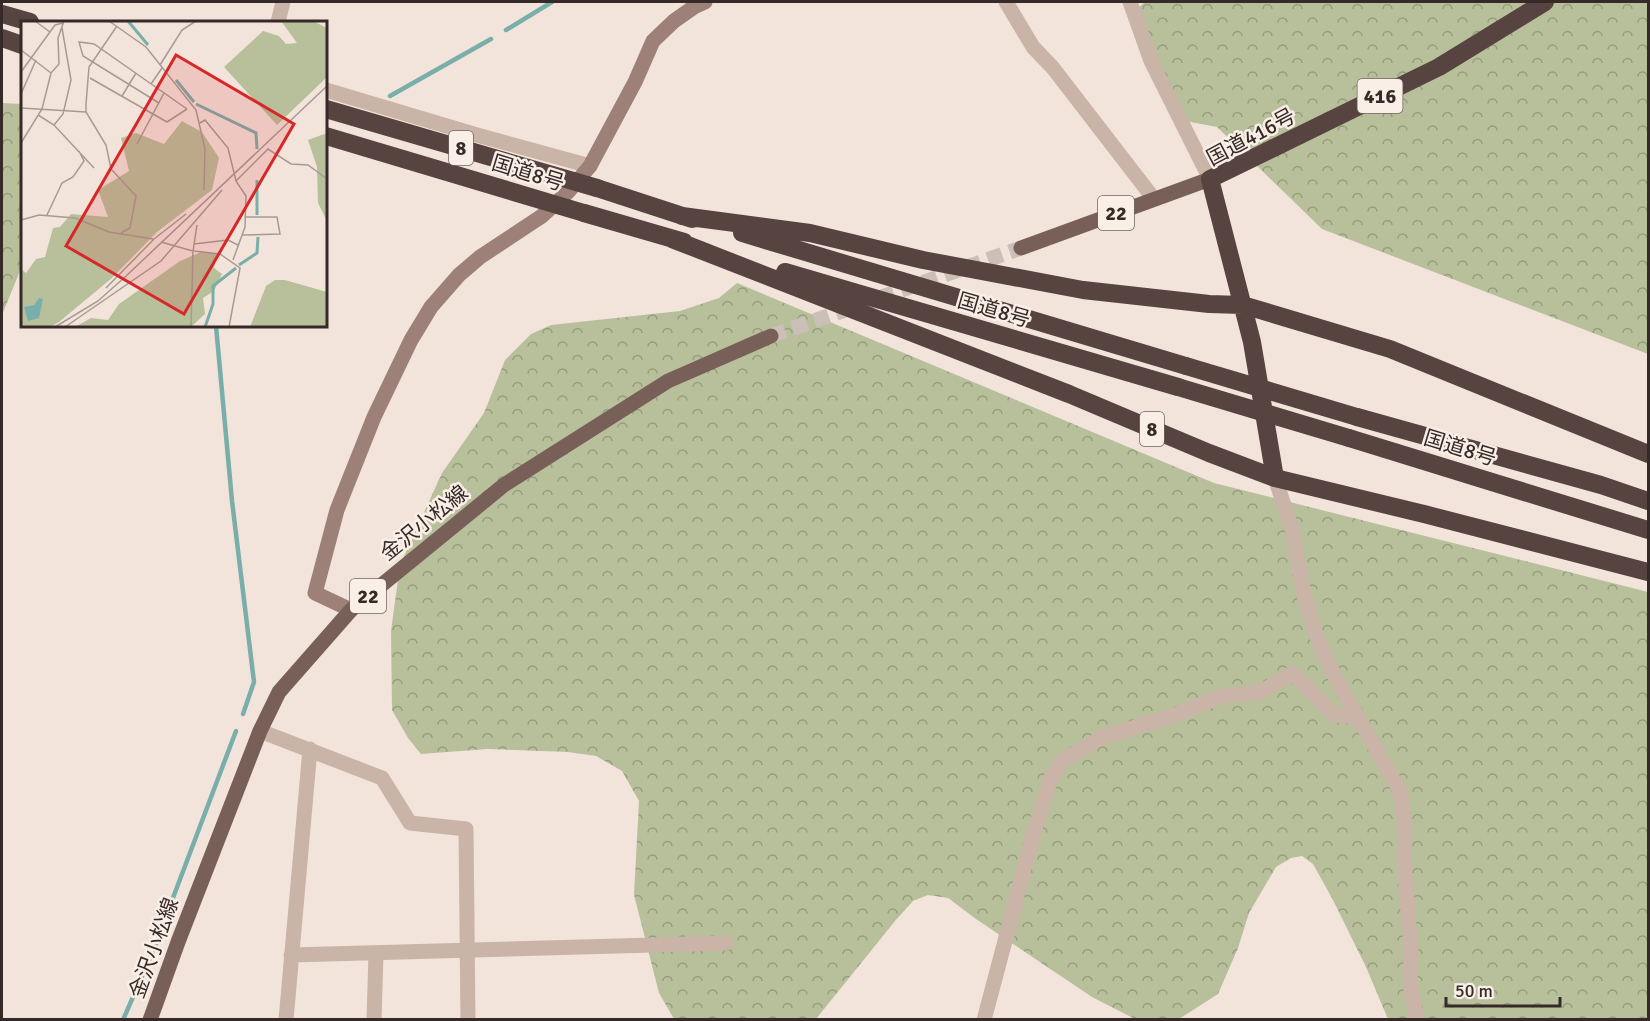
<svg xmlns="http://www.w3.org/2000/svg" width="1650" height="1021" viewBox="0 0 1650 1021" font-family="Signika,'Noto Sans JP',sans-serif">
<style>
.forest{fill:url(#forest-crowns)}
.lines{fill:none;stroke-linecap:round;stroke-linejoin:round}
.stream{stroke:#7aaeaa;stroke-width:4.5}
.primary-tunnel{stroke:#ccbfb7;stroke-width:15;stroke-dasharray:15 8;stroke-linecap:butt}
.street{stroke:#cab3a7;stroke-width:15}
.secondary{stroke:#9d8178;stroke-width:15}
.primary{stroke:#786059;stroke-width:15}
.highway{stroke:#57433f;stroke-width:18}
.highway-bridge{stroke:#57433f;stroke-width:18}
.labels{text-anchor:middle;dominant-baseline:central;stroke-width:5;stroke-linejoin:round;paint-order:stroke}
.shield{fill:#f9efe7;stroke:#706561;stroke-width:1.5}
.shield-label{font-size:20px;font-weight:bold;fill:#362a28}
.street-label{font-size:21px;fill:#362a28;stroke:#f9efe7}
.inset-river{fill:none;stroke:#7aaeaa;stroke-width:3}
.inset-road{fill:none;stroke:#a79a93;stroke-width:1.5}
.view{fill:#d62828;fill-opacity:0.15;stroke:#d62828;stroke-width:3}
.inset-edge{fill:none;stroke:#362a28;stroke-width:3}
</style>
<defs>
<pattern id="forest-crowns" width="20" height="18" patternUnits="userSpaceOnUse" patternTransform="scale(1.5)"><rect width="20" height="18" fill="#b8c09b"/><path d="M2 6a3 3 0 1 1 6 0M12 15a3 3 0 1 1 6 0" fill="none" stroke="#969c7e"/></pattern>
</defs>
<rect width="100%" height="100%" fill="#f2e4db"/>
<path class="forest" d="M1145,2H1648V354L1322,229L1217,127L1185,121L1133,12Z
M2,103L22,104V266L2,315Z
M737,283L1214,483L1648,592V1019H1388L1366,967L1333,900L1313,864L1302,856L1291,858L1276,867L1249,913L1238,948L1218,994L1179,1019L1141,1020L1133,1018L1092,997L976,919L948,898L928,895L913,901L895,921L816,1019H674L659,993L634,895L639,801L622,771L596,756L568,752L487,749L421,754L408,738L392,710L391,631L400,565L442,473L484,413L505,360L531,334L551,325L680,311L719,298Z"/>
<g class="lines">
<path class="stream" d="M506,30L552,2
M390,96L491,39
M216,326L232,501L254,682L243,714
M162,927L236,731
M123,1020L156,944"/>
<path class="primary-tunnel" d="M771,336L1021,248"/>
<path class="street" d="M1006,2L1033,47L1053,68L1154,199
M1130,2L1151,61L1210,179
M278,22L283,2
M326,90L477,135L590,166
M1275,478L1292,529L1304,595L1316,635L1335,677L1401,793L1405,829L1404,862L1411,948L1410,984L1417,1020
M260,731L382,778L410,823L466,829L468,1020
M291,955L726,943
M286,1020L310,749
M374,1020L376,953
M984,1020L1032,839L1051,778L1063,760L1103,737L1175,715L1222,696L1260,692L1293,673L1334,715L1358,717"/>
<path class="secondary" d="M351,610L315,593L337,510L374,417L411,340L431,307L459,275L480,257L542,216L569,191L590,166L635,82L653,41L674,21L694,7L705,2"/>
<path class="primary" d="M1021,248L1210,179
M150,1020L178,942L260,731L279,692L351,610L504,485L668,381L771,336"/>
<path class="highway" d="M2,14L30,22
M2,38L22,45
M597,188L692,219
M584,213L684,242
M682,216L810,233L923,260L1083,290L1209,304L1243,305L1390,349L1648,454
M742,233L1186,366
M672,239L1069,394L1209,453L1275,478L1424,514L1648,572
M785,272L1178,387
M1357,417L1601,485L1648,501
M1349,438L1648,530
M1275,478L1252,342L1210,179L1439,67L1545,2"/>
<path class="highway-bridge" d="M326,109L597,188
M326,136L584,213
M1186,366L1357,417
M1178,387L1349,438"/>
</g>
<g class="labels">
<g class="shield">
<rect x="1357.5" y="79" width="45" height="34" rx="4.5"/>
<rect x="449" y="131" width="24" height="34" rx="4.5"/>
<rect x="1098" y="196" width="36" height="34" rx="4.5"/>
<rect x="1140" y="412" width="24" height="34" rx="4.5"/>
<rect x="350" y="579" width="36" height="34" rx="4.5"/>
</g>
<g class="shield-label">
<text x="1380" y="96">416</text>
<text x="461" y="148">8</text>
<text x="1116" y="213">22</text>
<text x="1152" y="429">8</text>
<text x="368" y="596">22</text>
</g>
<g class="street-label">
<text transform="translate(1251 137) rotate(-28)">国道416号</text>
<text transform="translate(528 173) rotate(17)">国道8号</text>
<text transform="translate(994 310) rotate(16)">国道8号</text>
<text transform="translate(1460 448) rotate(17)">国道8号</text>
<text transform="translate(424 523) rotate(-39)">金沢小松線</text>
<text transform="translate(154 948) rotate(-70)">金沢小松線</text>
</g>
</g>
<g transform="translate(21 21)">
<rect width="306" height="306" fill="#f2e4db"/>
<path d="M260,0H292L306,7V56L256,104L203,46L242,10L258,15L265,23L276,22ZM161,100L181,111L198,137L191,169L136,211L91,257L38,301L29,306H0V248L5,252L15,238L24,236L32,207L39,206L50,193L87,196L77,169L108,150L100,117L115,112L143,123ZM306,112V200L297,182L296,146L287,119ZM180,231L196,233L193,247L201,253L193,270L182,277L184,293L170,306H54L70,297L87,299L98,283L159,240ZM264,259L306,271V306H229L245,265L254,259Z" fill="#b8c09b"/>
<path d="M18,277L22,278L18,297L7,300L3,286L13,284Z" fill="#7aaeaa"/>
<path class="inset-river" d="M107,0L127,24M155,59L173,81M175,83L235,112L236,128M236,159V194M218,244L236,232L237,216M184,306L192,283V265L215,247"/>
<path class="inset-road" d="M14,0L29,11M88,0L125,26L175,89L184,128L183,169M96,5L68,46L65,83V91L85,124L90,148L115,175L109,207L100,212M0,29L30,52M139,44L161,9L175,0M0,51L34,4L42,2M69,57L146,101L166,88M130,63L141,47M0,73L15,39M101,75L115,52M138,82L62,35L58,21L73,23L166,88M0,87L65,91M17,94L33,104L73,147M179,102L184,99L207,127L215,160L225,175L224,206L212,239M33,104L42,93L50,59L41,7M0,122L21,88L30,52L38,43L37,17L43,0M116,123L143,72M215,160L247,128L270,143L287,144L306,158M26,194L41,162L52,156L63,140L58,130M0,199L18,194L54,197L88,211L132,218M221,214L259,213L256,196H225M140,221L172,230L170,306M173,223L207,219L217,224M172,230L176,204M173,230L199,233L219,247L208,306M85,267L133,218L165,193M34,306L77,280L104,256L306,65M44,306L140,240L201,169"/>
<path class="view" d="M155,34L273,103L163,293L45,225Z"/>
<rect width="306" height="306" class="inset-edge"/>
</g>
<rect width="1650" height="1021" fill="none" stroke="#362a28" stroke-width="6"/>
<path d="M1446 997v9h114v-9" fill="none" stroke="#362a28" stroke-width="3"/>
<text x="1455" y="997" font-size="18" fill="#362a28" stroke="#f9efe7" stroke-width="4.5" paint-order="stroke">50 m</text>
</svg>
